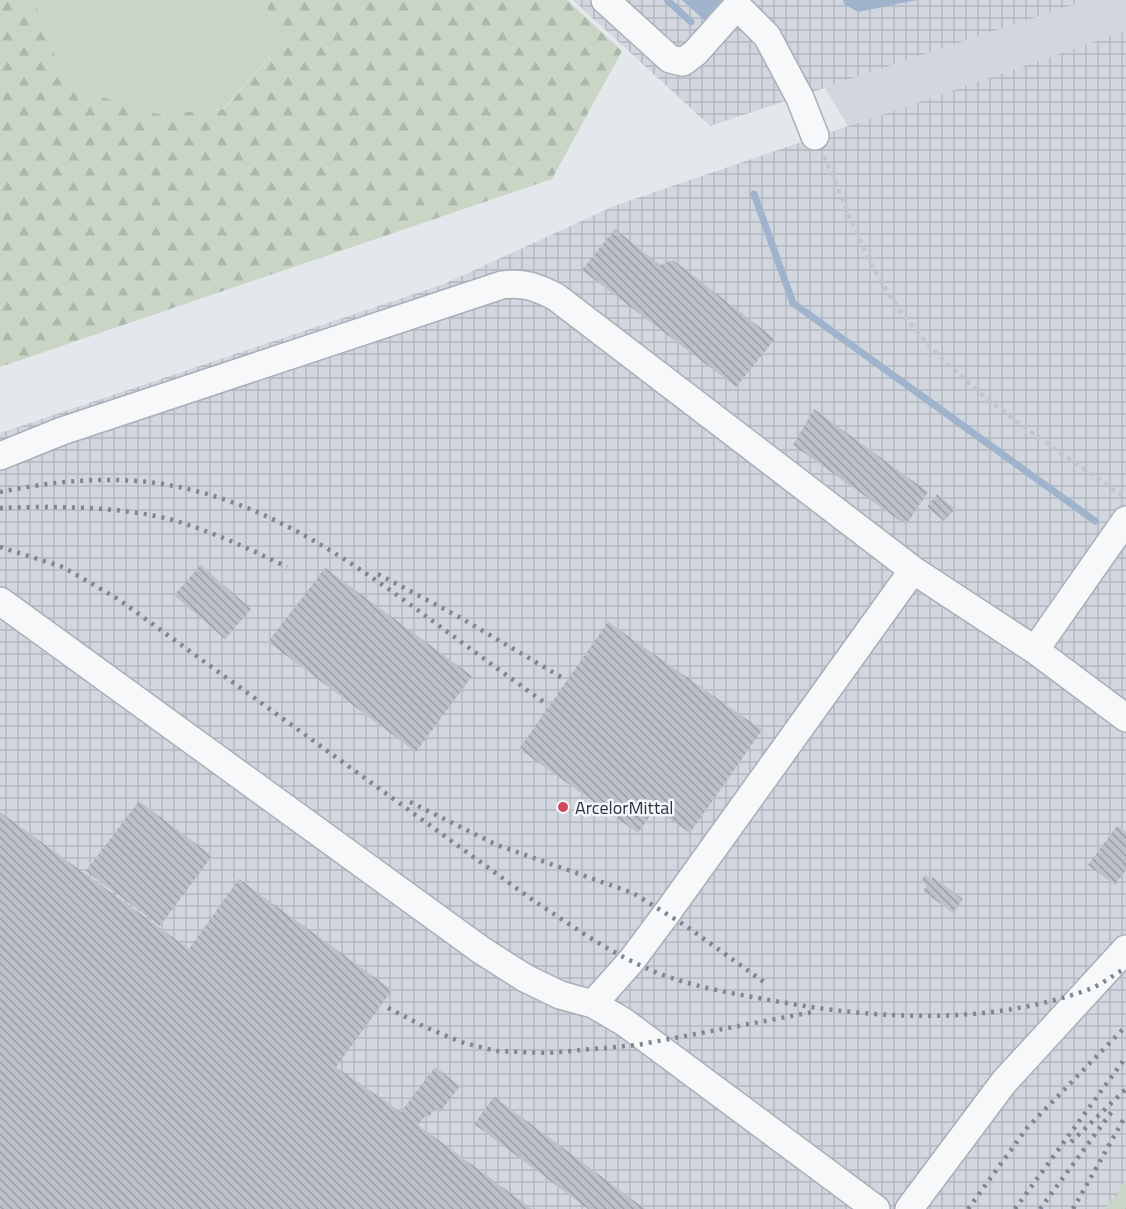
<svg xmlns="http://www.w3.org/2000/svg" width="1126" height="1209" viewBox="0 0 1126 1209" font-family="'Titillium Web',sans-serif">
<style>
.built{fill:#d2d6de}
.industrial{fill:url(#industrial-grid)}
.grass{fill:#c9d6c5}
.forest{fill:url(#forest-firs)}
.water{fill:#9fb4cc}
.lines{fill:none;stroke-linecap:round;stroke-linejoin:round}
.stream{stroke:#9fb4cc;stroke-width:7}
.building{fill:url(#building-back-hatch)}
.minor-casing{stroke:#a9aeb7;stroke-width:30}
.path{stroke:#c2c5cb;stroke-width:4;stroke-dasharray:4.5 4.5;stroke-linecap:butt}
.minor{stroke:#f7f8fa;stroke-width:27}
.rail{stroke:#7d8696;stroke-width:4.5;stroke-dasharray:3 6;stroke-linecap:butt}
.poi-dot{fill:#d1495b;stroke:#f4f6f9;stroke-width:2}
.labels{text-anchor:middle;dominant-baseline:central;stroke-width:5;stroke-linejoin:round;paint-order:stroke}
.poi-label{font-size:18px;fill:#2b3445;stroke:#f4f6f9;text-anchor:start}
</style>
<defs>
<pattern id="industrial-grid" width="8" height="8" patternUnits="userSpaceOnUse" patternTransform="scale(1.5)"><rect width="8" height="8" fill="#d2d6de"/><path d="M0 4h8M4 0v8" fill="none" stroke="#b4b8c0"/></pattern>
<pattern id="forest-firs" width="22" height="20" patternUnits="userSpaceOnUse" patternTransform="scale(1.5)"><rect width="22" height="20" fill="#c9d6c5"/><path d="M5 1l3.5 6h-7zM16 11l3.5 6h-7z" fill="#adb8ab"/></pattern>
<pattern id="building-back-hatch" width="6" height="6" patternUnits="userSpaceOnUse" patternTransform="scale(1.5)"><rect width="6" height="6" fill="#bbc0ca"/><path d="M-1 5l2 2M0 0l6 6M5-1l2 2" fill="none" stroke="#989da6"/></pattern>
</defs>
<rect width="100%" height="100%" fill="#e4e7ec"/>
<path class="built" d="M1088,0H1126V31L848,126L825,88Z"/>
<path class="industrial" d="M573,0H1088L710,126Z
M1126,31V1180L1105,1209H0V433L444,284L614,206Z"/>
<path class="grass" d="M34,0H263L283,41L223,109L156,114L67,86Z"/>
<path class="forest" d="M0,0H34L67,86L156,114L224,109L283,41L263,0H567L622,51L552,179L0,367Z
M1126,1180V1209H1105Z"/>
<path class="water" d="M682,0H722L704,20Z
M843,0H917L858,12L844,4Z"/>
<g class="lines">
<path class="stream" d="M667,0L691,22
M754,194L793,303L1095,521"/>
</g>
<path class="building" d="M615,229L660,265L673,260L775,339L736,387L582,270Z
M814,409L928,492L906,525L793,445Z
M937,494L955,509L944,521L927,507Z
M201,565L251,609L225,639L174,595Z
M325,568L472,676L416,752L268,642Z
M608,622L762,730L690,833L655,809L638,833L519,749Z
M139,801L212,856L160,926L86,871Z
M0,812L189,949L239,879L392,990L336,1067L401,1112L435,1067L460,1086L440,1112L435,1109L429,1117L426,1115L418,1125L532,1209H0Z
M1117,826L1126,832V870L1115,885L1088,865Z
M925,875L931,880L933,877L963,899L953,913L923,891L927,886L921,881Z
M494,1097L520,1116L645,1209H588L474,1124Z"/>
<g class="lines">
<defs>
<path id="minor" d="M605,0L670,59L683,62L695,53L737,6L767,36L800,98L815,136
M0,456L62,431L502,285C523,282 537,287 556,297L913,570L1035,650L1126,718
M0,601L481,950L525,978L560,995L593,1004L624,1022L876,1209
M1035,650L1126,520
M593,1004L632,960L667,913L913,570
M909,1209L1004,1082L1126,949"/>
</defs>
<use href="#minor" class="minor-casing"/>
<path class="path" d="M824,156C845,204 865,261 895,303C953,386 1042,438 1122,496"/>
<use href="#minor" class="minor"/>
<path class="rail" d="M0,492C54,481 113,475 168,485C268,502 354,563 434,622C472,650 510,678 548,705
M0,508C55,506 119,506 173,520C213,532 250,549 287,567
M0,547L63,567L118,599L530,898C572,926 615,957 663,975C696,987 730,993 764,999C870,1019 983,1027 1087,990C1100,986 1113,975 1126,968
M378,574L461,618L561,677
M410,802L497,845L633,893L686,926L768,985
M388,1008L425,1027L461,1042L496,1051L548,1053L637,1045L813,1012
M1071,1142L1126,1089
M968,1209L1027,1128L1126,1026
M1015,1209L1126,1057
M1040,1209L1113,1110
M1073,1209L1126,1115"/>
</g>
<circle class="poi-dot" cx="563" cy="807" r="6"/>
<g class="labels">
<g class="poi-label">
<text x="575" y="807">ArcelorMittal</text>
</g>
</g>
</svg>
